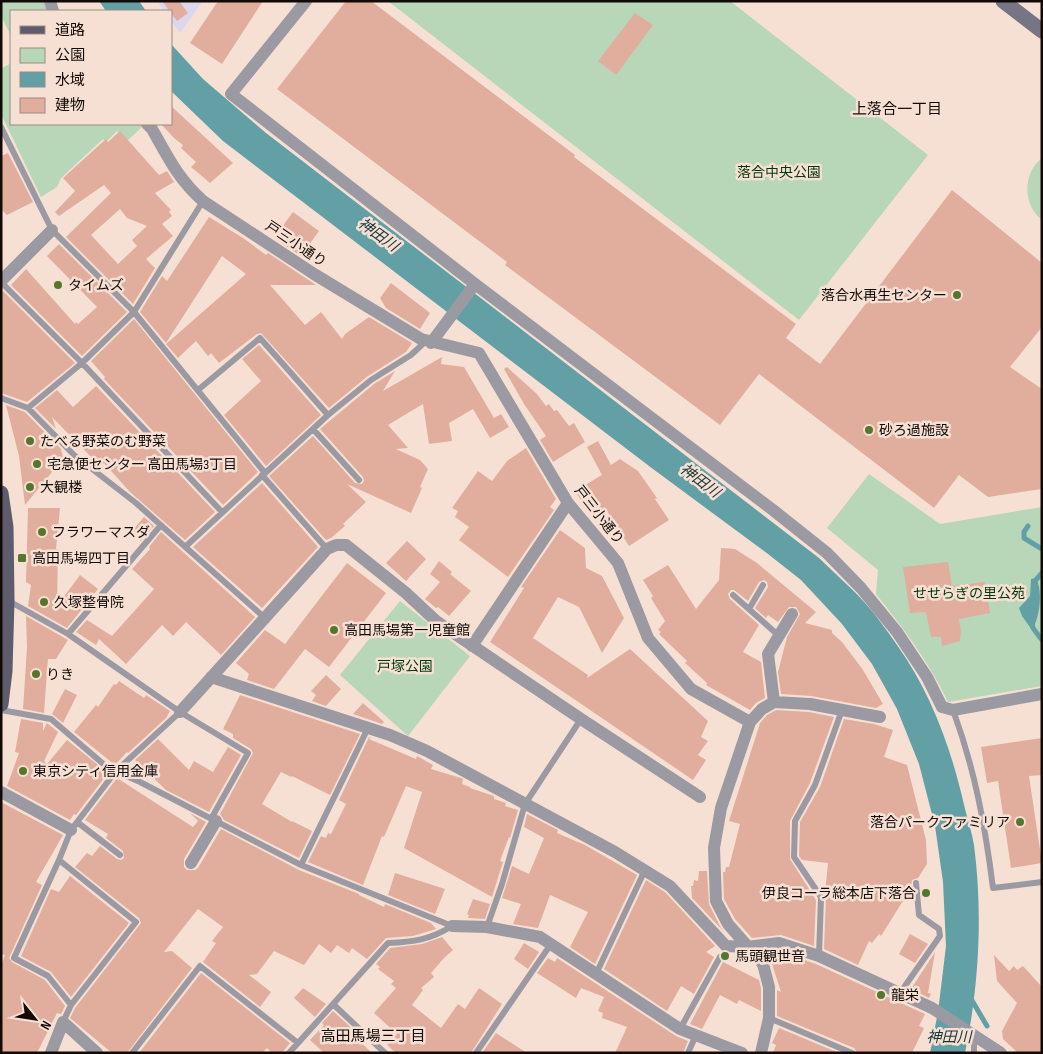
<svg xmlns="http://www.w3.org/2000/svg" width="1043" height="1054" viewBox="0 0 1043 1054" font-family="'Sofia Sans Condensed','Noto Sans JP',sans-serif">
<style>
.industrial{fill:#dbd8ee}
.green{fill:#b8d6b8}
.water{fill:#62a0a6}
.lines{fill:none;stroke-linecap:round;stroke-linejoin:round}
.stream{stroke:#62a0a6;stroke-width:5}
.building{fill:#e1ae9e;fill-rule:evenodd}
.lane{stroke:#9b9aa3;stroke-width:6}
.street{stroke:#9b9aa3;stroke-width:12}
.secondary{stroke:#777583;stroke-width:15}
.primary{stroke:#5e5c6c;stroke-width:15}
.poi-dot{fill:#55762d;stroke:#f6e0d4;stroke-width:2}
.labels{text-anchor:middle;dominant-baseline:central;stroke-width:5;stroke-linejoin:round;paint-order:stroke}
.park-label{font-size:14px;fill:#003909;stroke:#f6e0d4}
.street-label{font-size:14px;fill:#110a06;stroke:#f6e0d4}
.poi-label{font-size:14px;fill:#110a06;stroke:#f6e0d4;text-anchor:start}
.neighbourhood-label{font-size:15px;fill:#110a06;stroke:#f6e0d4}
.water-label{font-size:15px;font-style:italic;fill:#163639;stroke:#f6e0d4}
</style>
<rect width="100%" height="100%" fill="#f6e0d4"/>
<path class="industrial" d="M157,1H203L180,33L171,21V11H164Z"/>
<path class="green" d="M1,1H44L48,11H11V36L1,16Z
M388,1H730L928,155L799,320Z
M11,63V124H139L142,127L127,141L117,131L106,142L103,139L61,178L57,187L41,197L1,114V69Z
M1042,158V220C1022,205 1023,172 1042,158Z
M869,474L940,524L1042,507V686L948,702C929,662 904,629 876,594L878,570L827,528Z
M400,601L470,656L408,736L340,675Z"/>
<path class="water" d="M99,1H139L146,11H106Z
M171,44L203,79L266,133L819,558C834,573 851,587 865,603C877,616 887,631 897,645C932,694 952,751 965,809C968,821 972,833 974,845C983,914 979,986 965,1053H930L938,1012L946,946L943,882L935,826L919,764L897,709L872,664L842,624L801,580L768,554L653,469L223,141L171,91Z
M1036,578C1043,591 1040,617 1032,630L1022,616L1019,608L1030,596L1031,579Z"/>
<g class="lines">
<path class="stream" d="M1028,526L1024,532V538L1042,549
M1035,585V581L1042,573
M1032,623L1033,628L1042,640
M970,997L987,1026"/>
</g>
<path class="building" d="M162,1H179L188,13L177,21Z
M218,1H263L222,64L190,43Z
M346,1H371L575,155L574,157L796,324L786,338L820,364L952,190L1042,263V327L1010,367L1042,389V489L988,497L959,475L934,508L759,374L720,425L505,265L507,262L277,89Z
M635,13L653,25L616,75L598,61Z
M171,106L233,163L210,183L191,167L196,162L181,148L183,145L174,138L161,124H171Z
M120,131L159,175L167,171L174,182L155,193L171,210L169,212L172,216L162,224L173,236L146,259L155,268L133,304L66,237L111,193L104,185L59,216L55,212L75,191L63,178L106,139L108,142ZM120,209L127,218L147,226L132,240L137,246L118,264L91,235Z
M8,153L33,202L7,215L1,209V156Z
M293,212L319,231L301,256L277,240L283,233L279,231Z
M209,217L243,238L266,255L268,253L316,285H270L305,325L321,312L342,339L345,334L369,317L412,343L406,352L368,376L329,408L261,333L257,334L219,363L211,353L208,356L196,341L178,358L166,344L246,274L222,256L166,343L140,312L162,276L167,281Z
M59,244L127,312L82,356L11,285L26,269L75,324L76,322L78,324L97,307L47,256Z
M391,283L430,313L420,329L386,308L380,298Z
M3,291L75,363L27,402L1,393V294Z
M134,319L258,472L223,505L104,379L105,377L91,361Z
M259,345L321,415L266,466L224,415L261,381L242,359Z
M442,357L441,364L464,367L494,418L501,414L509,427L490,438L473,409L449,423L452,441L429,444L423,404L388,425L408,448L396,449L420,460L428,469L420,487L422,488L411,513L347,484L366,502L343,524L345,526L331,538L326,540L269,476L313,436L355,483L362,484L364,481L363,477L320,429L374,384L395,371L383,391Z
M507,367L537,394L546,406L549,404L554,411L557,410L569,426L574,423L585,442L553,462L540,440L546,436L524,404L504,369Z
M96,386L215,512L185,540L130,492L104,463L101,465L95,458L94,460L52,417L56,429L35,408L57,390L73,407Z
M6,405L25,412L61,449L65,464L57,466L25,505L19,456Z
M598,441L611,465L620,459L638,471L657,498L655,499L669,520L629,546L605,508L593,515L585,502L583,503L575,491L602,475L587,447Z
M526,448L556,499L550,507L554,510L508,577L459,540L469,527L455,517L458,511L452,508L478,471L492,481L507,461Z
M262,483L318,547L262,608L193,547Z
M28,508H60L56,549H58L57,606L80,575L98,589L67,628L28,606L31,585L26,582Z
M144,517L154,526L141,541L131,532Z
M560,530L585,548L586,568L602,576L624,618L602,653L579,607L558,597L533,638L588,675L587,678L630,649L708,721L701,737L708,741L698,755L706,760L693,780L490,642L524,588L521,587Z
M161,532L255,617L221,655L186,622L173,636L162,625L126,664L99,639L96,645L76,632L87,620L112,636L154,589L132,569L150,549L149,547Z
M407,541L426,559L406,581L386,563Z
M721,548L735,549L757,563L816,612L805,623L832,630V633L842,642L863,670L883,704L876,708L811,696L781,694L778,672L787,637L800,614L796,607H789L778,622L768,615L766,618L755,608L768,587L767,582L764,580L759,582L748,601L734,590H731L728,594L730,599L759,625L743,652L761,662L765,698L756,703L750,710L706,685L707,683L685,663L687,661L659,634L661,632L658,630L665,621L651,598L653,596L643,580L668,565L696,609L719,580Z
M439,561L452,572L450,574L471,591L449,616L438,607L436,608L425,599L440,582L430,574Z
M948,562L952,586L985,582L990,613L959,619L961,632L960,641L942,646L941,637H931L926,612L910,613L903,567Z
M347,563L386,593L329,667L305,649L274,689L247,680L249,674L236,663L265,630L285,644Z
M26,616L68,640L56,659H48L44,713L23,709L27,647Z
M326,675L341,689L326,706L312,701L316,695L311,691Z
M119,681L144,698L146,695L170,711L166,718L128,753L127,752L115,765L74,732L96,705L98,707L114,684L116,685Z
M65,689L77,695L63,723L52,714Z
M240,695L360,734L330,795L292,776L291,777L281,772L262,804L292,822V821L312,831L299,858L224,820L220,814L253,753L251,749L233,738V734L223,729Z
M363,703L384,722L382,724L353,714Z
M776,710L809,712L834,717L810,783L790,821V859L816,900L814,946L781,935L752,938L735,919L724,899L723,872H725L726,867H729L740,824L729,821L760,723L767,715Z
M21,719L43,723V731L47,723L58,732L44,761L47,764L67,740L108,773L76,815L74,814L70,820L7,786L19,753L15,752Z
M844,719L874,724L893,730L884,757L907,765L926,840L927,864L918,878L912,880L911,888L881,936L879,934L872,943L869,941L858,965L824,949L826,897L825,893L828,863L802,860L799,856L800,822L820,787Z
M369,737H371L369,739L416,759L417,756L433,765L431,769L461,778L463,779L462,784L470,787V788L494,796V799L506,803L505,806L518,810L510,838L509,837L500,861L503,862L492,897L404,848L422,792L406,786L384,837L382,836L363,885L308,862L321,836L326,838L328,833L331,834L346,804L339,800Z
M1042,738V775L1029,776L1042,863L1011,868L998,781L987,783L981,747Z
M158,739L189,770L194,761L213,772L228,747L241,755L209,812L166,790L135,760Z
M117,778L193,827L198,821L190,813L206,822L184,859V867L187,870H195L198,868L221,829L299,870L359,894V895L384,907L385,904L431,923L436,929L413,936L386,938L367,959L352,948L349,953L337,945L331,953L319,944L304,965L274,951L257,974L249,975L271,992L260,1007L203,962L216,943L212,941L223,927L198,909L164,952L172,951L192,968L127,1053H112L70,1018L75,1008L141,923L139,918L75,867L87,853L92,856L100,846L117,859L121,860L124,858L123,851L106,838L108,834L85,820Z
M1,802L63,835L36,882L42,885L9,958L12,962L45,980L65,1006L61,1014L57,1013L37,1053H1V965L5,955L1,954Z
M527,814L558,830L557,833L585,845L637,875L595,964L570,947L588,912L550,895L538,928L513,924L521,904L502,898L512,866L529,874L544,838L524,827Z
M699,871H707L709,904L721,928L727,935L692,898L691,886H693L694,880L698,881Z
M395,873L445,889L435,914L388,895Z
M70,876L129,923L71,997L51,972L21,956L51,889L59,892Z
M646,880L665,892L715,946L706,952L714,957L694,994L681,986L667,1011L604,969Z
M473,899L490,904L485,919L468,918L469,915L467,914Z
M910,934L928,944L915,963L899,954Z
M442,937L453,950L444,958L431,973L434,977L421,988L423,990L412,1005L441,1028L458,1004L465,1009L479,988L502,1004L471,1053H396L387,1045L397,1034L374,1013L396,988L391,984L394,981L378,969L380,967L376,964L390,948L422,944Z
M524,943L539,952L528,969L514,959Z
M778,951L816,964L925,1014L919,1026L924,1028L912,1053H857L854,1048L777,1016V990L781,992L772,964L775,952Z
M935,952L928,993L931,994L929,998L911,989Z
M994,955L1009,971L1014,966L1017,970L1023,966L1042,987V1053H1018L1003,1039L1002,1031L1017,1003L997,981Z
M548,958L555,962L557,958L676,1036L688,1041L683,1053H615L627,1027L602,1018L603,1013L598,1011L604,997L581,988L576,998L537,973Z
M723,962L759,980L761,988V1011L739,1000L737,1004L720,995L702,1029L690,1024Z
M201,973L290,1043L282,1053H272L267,1048L262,1053H139Z
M303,988L326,1004L315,1017L294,998Z
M333,1011L356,1032L353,1035L372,1053H324L310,1040L324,1025L322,1023Z
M779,1028L839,1053H773L776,1045L772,1043Z
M496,1033L527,1053H482Z"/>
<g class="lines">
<path class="lane" d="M1,127L52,230L134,312L265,473
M1,282L82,363L222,512
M198,390L260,338L328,415
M1,398L28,408L82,363L134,312L203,201
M28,408L74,455L136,503L265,618
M313,429L359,480
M262,475L327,549
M185,547L328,415L371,380L411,355L426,341
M733,595L778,635
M7,600L68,634L180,712L116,771L71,830L59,860L136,922L71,1005L63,1022
M749,609L763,585
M68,634L161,525
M1,710L51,719L108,768L140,782L301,865L452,926
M953,710C975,770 985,825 993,888L1042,882
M180,712L248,753L211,819
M77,822L120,855
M59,860L14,958L48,976L71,1005
M301,865L368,728
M487,927L502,884L525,804L581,719
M819,956L821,897L794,857L795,821L815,785L842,710
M596,974L645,870
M900,993L940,936L939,929L919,915L916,883
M334,1005L385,1053
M769,1018L852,1053
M680,1029L720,957
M132,1053L200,966L298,1043
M289,1053L388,943C413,942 430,940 452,926
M476,1053L551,944
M688,1053L696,1035
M974,1053V1036"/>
<path class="street" d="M50,1L53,11
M306,1L231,94L475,284L773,510L827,553L861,588L897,632L927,677L942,707L953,710L1042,694
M147,124L152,129C168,157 178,179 203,201L314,274L421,339L479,353L568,503L618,563L648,638L691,689L750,722
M1,281L52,230
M431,343L475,284
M472,646L568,503
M211,677L390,735L427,751L615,852L670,886L726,946L747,947L779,943L819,956L932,1008L1001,1053
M774,702L768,654L792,614
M180,712L327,549L336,545H346L406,593L436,621L581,719L700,797
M1,792L71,830
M191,863L216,821
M452,926L487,927L540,937L680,1029L742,1053
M51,1053L63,1022L97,1053
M761,1053L769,1018V987L763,964L728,924L716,901L714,848L721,808L750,722L762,709L774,702L810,704L880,717"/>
<path class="secondary" d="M1003,1L1042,31"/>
<path class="primary" d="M1,493L6,527L7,600L5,671L1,704"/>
</g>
<g class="poi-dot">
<circle cx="58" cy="285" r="5"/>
<circle cx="957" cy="295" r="5"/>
<circle cx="869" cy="430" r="5"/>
<circle cx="30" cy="441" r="5"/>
<circle cx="37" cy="464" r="5"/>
<circle cx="30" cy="487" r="5"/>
<circle cx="42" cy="532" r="5"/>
<rect x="17" y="553" width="10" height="10" rx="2.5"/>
<circle cx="44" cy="602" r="5"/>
<circle cx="334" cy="630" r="5"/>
<circle cx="36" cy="674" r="5"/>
<circle cx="23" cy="771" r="5"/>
<circle cx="1020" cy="822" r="5"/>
<circle cx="926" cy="893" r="5"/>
<circle cx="725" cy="956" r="5"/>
<circle cx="881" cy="995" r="5"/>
</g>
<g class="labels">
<g class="park-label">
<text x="779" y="172">落合中央公園</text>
<text x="969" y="593">せせらぎの里公苑</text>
<text x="405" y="666">戸塚公園</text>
</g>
<g class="street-label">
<text transform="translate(296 244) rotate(34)">戸三小通り</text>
<text transform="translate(599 515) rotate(52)">戸三小通り</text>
</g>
<g class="poi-label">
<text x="68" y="285">タイムズ</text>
<text x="947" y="295" text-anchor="end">落合水再生センター</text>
<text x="879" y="430">砂ろ過施設</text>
<text x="40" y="441">たべる野菜のむ野菜</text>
<text x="47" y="464">宅急便センター 高田馬場3丁目</text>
<text x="40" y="487">大観楼</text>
<text x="52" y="532">フラワーマスダ</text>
<text x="32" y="558">高田馬場四丁目</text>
<text x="54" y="602">久塚整骨院</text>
<text x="344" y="630">高田馬場第一児童館</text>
<text x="46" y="674">りき</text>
<text x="33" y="771">東京シティ信用金庫</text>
<text x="1010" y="822" text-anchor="end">落合パークファミリア</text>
<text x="916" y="893" text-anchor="end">伊良コーラ総本店下落合</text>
<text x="735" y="956">馬頭観世音</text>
<text x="891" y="995">龍栄</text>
</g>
<g class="neighbourhood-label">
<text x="897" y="109">上落合一丁目</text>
<text x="373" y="1036">高田馬場三丁目</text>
</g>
<g class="water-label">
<text transform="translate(378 235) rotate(36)">神田川</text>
<text transform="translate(700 481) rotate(37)">神田川</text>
<text x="949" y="1037">神田川</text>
</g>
</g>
<rect width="1043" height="1054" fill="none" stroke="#110a06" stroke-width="5"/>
<rect x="10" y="10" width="162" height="115" fill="#f6e0d4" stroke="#9a8a82"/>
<rect x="20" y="26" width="25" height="8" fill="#5e5c6c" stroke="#9a8a82"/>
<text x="55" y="35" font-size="15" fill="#110a06">道路</text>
<rect x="20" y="48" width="25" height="15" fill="#b8d6b8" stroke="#9a8a82"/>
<text x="55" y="60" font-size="15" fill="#110a06">公園</text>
<rect x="20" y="72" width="25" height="15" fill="#62a0a6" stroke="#9a8a82"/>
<text x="55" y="85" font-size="15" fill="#110a06">水域</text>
<rect x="20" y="98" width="25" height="15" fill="#e1ae9e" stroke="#9a8a82"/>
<text x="55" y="110" font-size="15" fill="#110a06">建物</text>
<g transform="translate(35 1019) rotate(120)" stroke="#f6e0d4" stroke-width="4" paint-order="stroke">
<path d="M0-4L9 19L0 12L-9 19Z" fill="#110a06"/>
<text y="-8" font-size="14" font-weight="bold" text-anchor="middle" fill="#110a06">N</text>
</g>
</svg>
